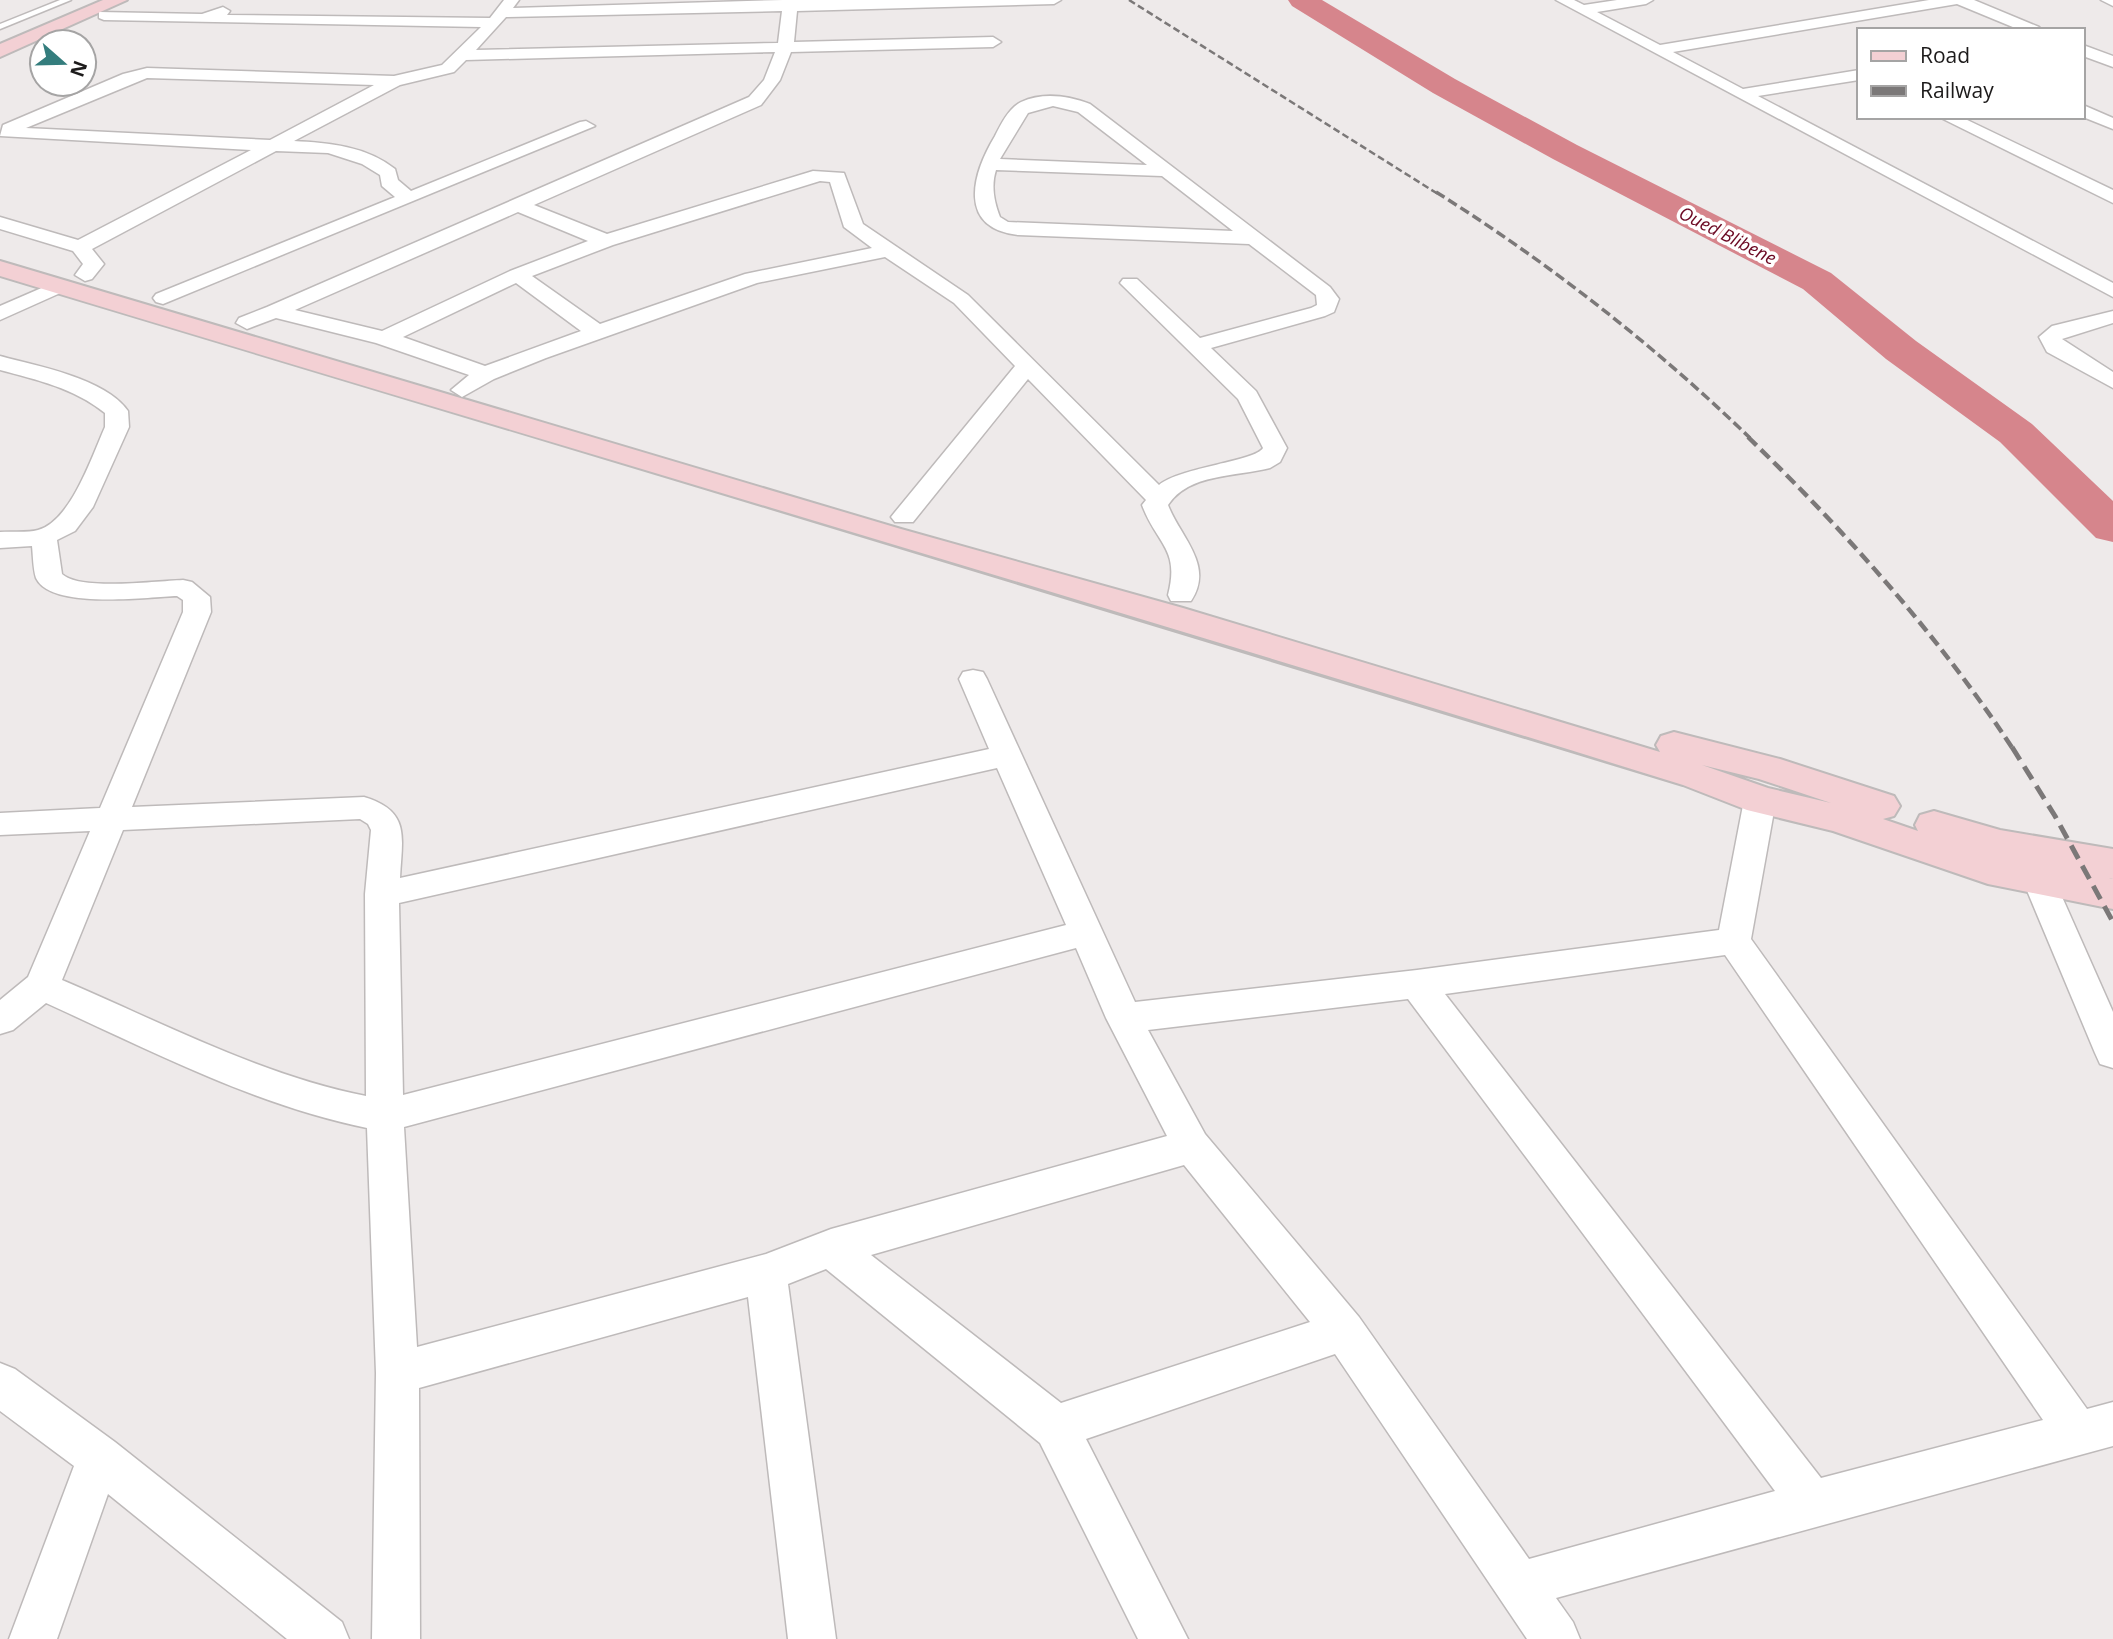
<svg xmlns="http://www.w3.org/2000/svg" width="2113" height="1639" viewBox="0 0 2113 1639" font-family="'Open Sans',sans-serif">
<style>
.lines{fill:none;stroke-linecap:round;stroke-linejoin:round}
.river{fill:#d6858c;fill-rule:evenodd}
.lane-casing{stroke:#bebaba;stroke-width:3}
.street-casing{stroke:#bebaba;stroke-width:3}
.secondary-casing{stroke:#bebaba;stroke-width:4}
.lane{fill:#fff;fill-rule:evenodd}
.street{fill:#fff;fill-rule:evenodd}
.secondary{fill:#f3d0d4;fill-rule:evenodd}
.rail-far3{stroke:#7b7878;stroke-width:2.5;stroke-dasharray:7 3.5;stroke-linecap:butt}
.rail-far2{stroke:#7b7878;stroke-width:3.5;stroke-dasharray:10 4.5;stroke-linecap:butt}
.rail-far1{stroke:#7b7878;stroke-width:4.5;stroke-dasharray:12 6;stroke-linecap:butt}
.rail{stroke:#7b7878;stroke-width:5;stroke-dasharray:15 8;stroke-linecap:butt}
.labels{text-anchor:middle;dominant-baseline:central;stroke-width:7;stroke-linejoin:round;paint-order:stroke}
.far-water-label{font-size:18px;font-style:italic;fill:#6b0822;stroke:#fff}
</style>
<rect width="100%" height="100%" fill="#eeeaea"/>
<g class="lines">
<path class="river" d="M1288,0H1322L1455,79L1577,145L1831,273L1916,341L2032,424L2113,501V542L2096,538L2000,442L1886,359L1803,289L1553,159L1433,93L1292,6Z"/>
<defs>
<path id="lane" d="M60,0H71L0,29V24Z"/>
<path id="street" d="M504,0H519L513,8L783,0H1061L1054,4L797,11L794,42L993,37L1001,42L993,47L791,52L780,80L761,105L534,205L607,234L813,171L844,173L863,224L968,295L1159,485C1181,467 1256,461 1263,448L1238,399L1120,283L1123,279H1137L1200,338L1311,308L1317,305L1316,295L1249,244L1018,235C957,228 972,174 995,136C1001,124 1009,108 1021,102C1043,92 1069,96 1090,104L1330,287L1339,299L1334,312L1325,316L1211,348L1256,391L1287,448L1280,462L1270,468C1236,477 1189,473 1168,505C1180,537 1215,565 1191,601H1171L1168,595C1180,548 1157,545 1142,505L1146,500L1028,379L913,522H895L891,517L895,512L1015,366L954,303L885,257L757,283L546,358L494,379L462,397L451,390L469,375L376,343L276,318L247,329L236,323L239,318L267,307L749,97L764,80L775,52L466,60L454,72L400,85L294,141C330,143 366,146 395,169L398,180L411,191L580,122L586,121L595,126L163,304L156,302L153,298L156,294L395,197L382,186L380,175L362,164L328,153L276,151L92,249L104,264L92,279L85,281L75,275L83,264L73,251L0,229V217L78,240L251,150L0,136L3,125L123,74L147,68L394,76L442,65L481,27L104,20L99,18V12L202,14L223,7L230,11L227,15L490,18ZM782,11L778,43L476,50L506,17ZM147,78L374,85L270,140L26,128ZM1053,106L1078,112L1147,165L1000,159L1028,113ZM996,170L1162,176L1233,231L1008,222L1000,217C994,202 991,185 996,170ZM820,181L830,182L844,227L872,248L745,274L600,324L532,276L613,245ZM518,212L588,241L510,271L382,331L295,310ZM516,283L581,331L485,366L403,337Z
M1556,0H1574L1584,5L1617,0H1653L1646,4L1597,12L1660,45L1929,0H1974L2039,27L2042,30H2020L1957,4L1673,52L1743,89L1859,70V80L1758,96L2113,283V297Z
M2101,0H2113V6Z
M2083,45L2113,56V67L2083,56Z
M2083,105L2113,118V129L2083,117Z
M1939,117H1961L2113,190V203Z
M60,280L70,286L67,290L0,320V306Z
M2113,311V323L2062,339L2113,372V388L2047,352L2039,337L2052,326Z
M0,356C37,366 105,378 128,411L129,427L93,507L75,531L57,540L62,574C80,591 156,581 183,580L192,582L210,597L211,612L132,807L364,797C411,811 402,837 400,878L989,749L959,679L963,672L973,670L983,672L987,679L1135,1002L1417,970L1719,930L1744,800L1749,792L1760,789L1771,792L1776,800L1751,939L2087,1409L2113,1402V1446L1556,1598L1573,1622L1580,1639H1527L1335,1354L1086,1439L1188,1639H1138L1040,1443L826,1269L788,1284L836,1639H788L748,1297L419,1388L420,1639H372L376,1373L367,1128C254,1105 150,1050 46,1003L13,1030L0,1034V1000L28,977L90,831L0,835V813L100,808L183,612V600L177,596C147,597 51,610 36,578C33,569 33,555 32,546L0,548V532C12,531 27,533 38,530C71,521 92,456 105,427V413C74,388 37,380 0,370ZM997,768L1066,925L403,1095L399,903ZM360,819L368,824L371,830L365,894L366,1096C260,1075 161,1022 62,980L123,830ZM1076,948L1106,1018L1167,1136L831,1229L766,1254L417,1347L404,1127ZM1725,955L2043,1420L1821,1478L1445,994ZM1408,999L1775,1491L1529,1559L1359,1317L1205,1134L1148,1030ZM1184,1165L1310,1322L1061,1403L871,1255Z
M2039,869L2051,872L2055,881L2113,1012V1068L2100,1064L2095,1053L2023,881L2027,872Z
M0,1363L15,1369L115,1442L342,1622L349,1639H287L108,1494L57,1639H9L74,1466L0,1411Z"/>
<path id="secondary" d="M103,0H127L0,57V44Z
M0,261L901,529L1183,608L1660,752L1656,745L1661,736L1674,732L1780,759L1894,796L1900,806L1894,816L1883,819L1918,831L1915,825L1920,815L1934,811L2000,830L2113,849V879L2105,877L2113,879V909L1988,884L1833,831L1747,810L1683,785C1123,611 561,446 0,276ZM1702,765L1759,779L1831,803L1768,788Z"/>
</defs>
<use href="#lane" class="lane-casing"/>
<use href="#street" class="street-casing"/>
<use href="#secondary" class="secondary-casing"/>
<use href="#lane" class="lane"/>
<use href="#street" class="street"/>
<use href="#secondary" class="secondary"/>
<path class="rail-far3" d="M1129,0L1438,194"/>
<path class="rail-far2" d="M1436,192C1549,263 1654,345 1750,438"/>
<path class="rail-far1" d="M1748,437C1846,532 1938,635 2013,749"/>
<path class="rail" d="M2012,747L2055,816L2113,922"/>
</g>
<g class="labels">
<g class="far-water-label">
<text transform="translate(1728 235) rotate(27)">Oued Blibene</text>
</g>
</g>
<rect x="1857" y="28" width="228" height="91" fill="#ffffff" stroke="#a5a4a4" stroke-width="2"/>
<rect x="1871" y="51" width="35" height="10" fill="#f3d0d4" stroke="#a5a4a4" stroke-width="2"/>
<text x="1920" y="63" font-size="21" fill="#1d1b1b">Road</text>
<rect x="1871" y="86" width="35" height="10" fill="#7b7878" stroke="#a5a4a4" stroke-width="2"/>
<text x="1920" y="98" font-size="21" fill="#1d1b1b">Railway</text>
<g transform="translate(63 63) rotate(110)"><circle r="33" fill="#ffffff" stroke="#a5a4a4" stroke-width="2"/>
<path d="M0-5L12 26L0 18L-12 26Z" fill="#347d7d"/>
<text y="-10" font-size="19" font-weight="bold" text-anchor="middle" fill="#1d1b1b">N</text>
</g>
</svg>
